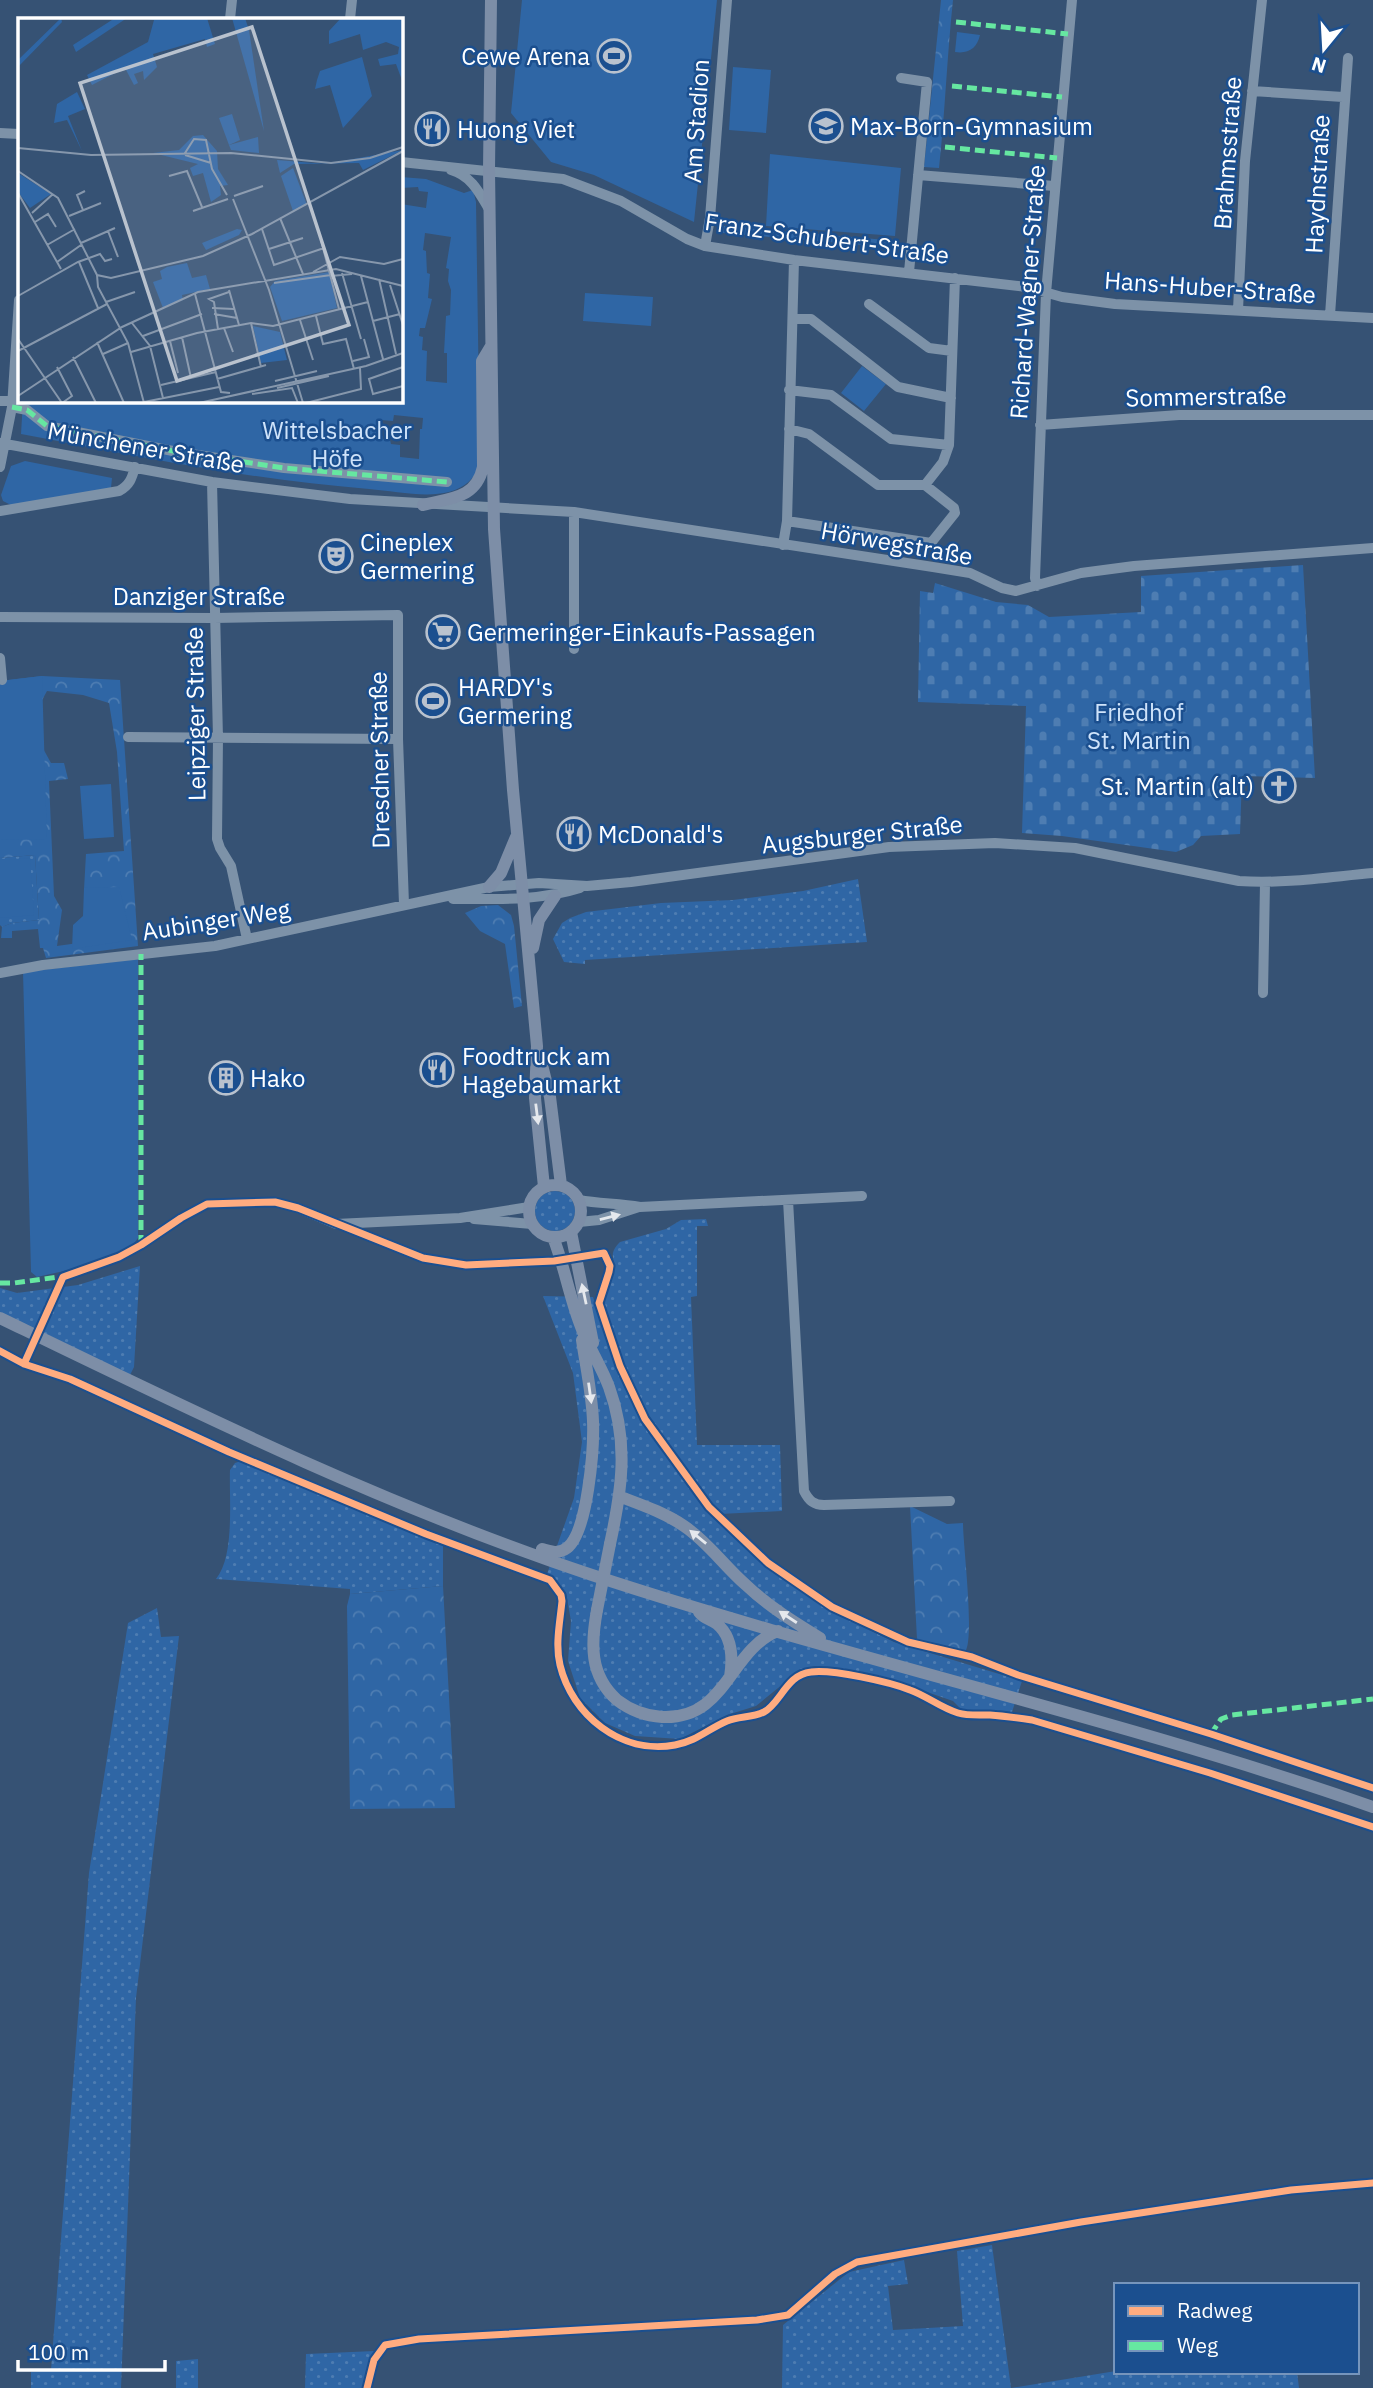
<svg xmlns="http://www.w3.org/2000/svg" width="1373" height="2388" viewBox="0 0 1373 2388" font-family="'IBM Plex Sans',sans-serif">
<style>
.grass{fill:url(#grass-dots)}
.forest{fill:url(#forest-crowns);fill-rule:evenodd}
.cemetery{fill:url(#cemetery-stones)}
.green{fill:#2f66a5;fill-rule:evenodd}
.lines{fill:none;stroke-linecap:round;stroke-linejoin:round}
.minor{stroke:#7d92a8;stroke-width:10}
.major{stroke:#7d8ea7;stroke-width:12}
.major-bridge{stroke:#7d8ea7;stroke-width:12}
.quiet{stroke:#66e7a1;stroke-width:5;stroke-dasharray:10 5;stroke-linecap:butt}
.cycleway-casing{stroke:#1b4f8f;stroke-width:11}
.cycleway{stroke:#ffac80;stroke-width:7}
.oneway{fill:#e5e8ed}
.oneway2{fill:#e5e9ee}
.labels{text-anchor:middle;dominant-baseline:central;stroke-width:5;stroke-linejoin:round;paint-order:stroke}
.poi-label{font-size:24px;fill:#fff;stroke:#1b4f8f;text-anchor:start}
.street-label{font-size:24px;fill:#fff;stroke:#1b4f8f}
.park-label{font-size:24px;fill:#cfe3fa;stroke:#1b4f8f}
.inset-road{fill:none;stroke:#8697ac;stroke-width:2}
.view{fill:#b9c2ce;fill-opacity:0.15;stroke:#b9c2ce;stroke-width:3.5}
.inset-edge{fill:none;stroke:#fff;stroke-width:3.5}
</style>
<defs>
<pattern id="grass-dots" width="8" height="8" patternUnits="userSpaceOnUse" patternTransform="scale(1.75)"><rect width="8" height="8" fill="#2f66a5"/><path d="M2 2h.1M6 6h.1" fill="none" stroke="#4e7db2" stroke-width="1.8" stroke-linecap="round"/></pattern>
<pattern id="forest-crowns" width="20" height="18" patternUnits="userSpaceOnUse" patternTransform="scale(1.75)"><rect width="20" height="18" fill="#2f66a5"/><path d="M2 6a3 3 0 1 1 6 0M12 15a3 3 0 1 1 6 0" fill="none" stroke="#4e7db2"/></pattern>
<pattern id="cemetery-stones" width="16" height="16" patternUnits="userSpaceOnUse" patternTransform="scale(1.75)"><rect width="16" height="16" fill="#2f66a5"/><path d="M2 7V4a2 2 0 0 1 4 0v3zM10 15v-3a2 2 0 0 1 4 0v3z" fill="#4e7db2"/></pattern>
</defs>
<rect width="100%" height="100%" fill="#365274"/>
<path class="grass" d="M35,855L39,920L12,923L2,927L0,925V858Z
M858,879L867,942L585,960V964L564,962L553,939L562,923L570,918L586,912L661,903L733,900L803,891Z
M535 1211a20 20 0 1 1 40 0a20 20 0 1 1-40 0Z
M706,1219L708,1226H697V1296L691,1297L697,1445H780L782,1511L720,1514C678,1466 643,1414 620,1354C613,1338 605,1320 604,1302C603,1291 612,1283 614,1272C616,1258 607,1255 620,1242L666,1229L681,1220Z
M140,1266L134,1367L130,1375L0,1314V1288L17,1293L78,1285Z
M543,1296L593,1297L616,1367L641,1421L705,1509L765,1567L830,1611L894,1642L1022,1681L1012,1712L963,1711L953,1701L901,1683L815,1666L799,1671L756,1706L727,1715L680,1739L635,1736L605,1723L580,1698L568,1661L571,1621L566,1593L547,1574L574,1498L582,1442L573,1373Z
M241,1461L443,1545V1586L350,1594V1589L216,1579C235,1556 229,1500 230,1470L235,1463Z
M157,1608L161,1637L179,1636L136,1998L121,2388H31V2372L51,2370L89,1873L128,1623Z
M992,2245L1011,2388L1116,2371L1297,2372L1299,2388H782L783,2325L849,2272L904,2260L908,2284L888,2286L893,2330L963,2326L957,2251Z
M375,2351L366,2370L364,2388H305L306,2354Z
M198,2359V2388H176V2361Z"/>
<path class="forest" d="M941,0H953C947,56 945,112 939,168L924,167Z
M42,676L120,680L138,946L46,958L43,948H40L38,929L12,931V938H1L2,927L12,923L39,920L35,855L0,858V681ZM47,691L83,695L109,703L117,752L124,851L86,854L84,890L129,936L57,946L62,910L54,896L49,781L68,779L64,763H51C34,733 29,723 47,691Z
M498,905L511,915L514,926L522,1006L514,1008L505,944L480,931L465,913L481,906Z
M910,1506L947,1524L963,1523C963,1546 975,1639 965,1652L917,1639Z
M443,1586L455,1808L350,1809L347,1606L350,1594Z"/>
<path class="cemetery" d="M1303,565L1315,778L1242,776L1240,834L1201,836L1193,845L1176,852L1062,836L1022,833L1026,706L918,702L920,591L933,593L935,583L996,602L1028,605L1049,617L1141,612V576Z"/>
<path class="green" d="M522,0H717L694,222L594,175L551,162L511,113Z
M957,32L980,35C977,48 969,54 955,52Z
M733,67L771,70L766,133L729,130Z
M770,154L901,168L895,236L766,226Z
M401,177L426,179L464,193L473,190L476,202L480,466C474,479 464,488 449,492C425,498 394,491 369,489C252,480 136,456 21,434L23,401H401V204L426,208L428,192L419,191L418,187L401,188ZM425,233L451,237L446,268L449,269L448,281L451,290L450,315L446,316L444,353H447V383L426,381L427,351L422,350L423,337L419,336L420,328H425L432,299L428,298L430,274L427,273L426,251L423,250ZM394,415L423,418L422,429H420L419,459L400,457V445L391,444L390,440L383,439V436L379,435L381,420L393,421Z
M724,226L898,241L897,248L723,233Z
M585,293L653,297L651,326L583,321Z
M862,366L886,384L864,411L841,393Z
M25,461L112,478L111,488L13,506L3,501L1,495L11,466Z
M42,676L47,840L0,839V681Z
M111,784L114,837L84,839L80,786Z
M30,858L34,915L0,918V860Z
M119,887L132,940L72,949L73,925L83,916L84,888Z
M138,959V1238C122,1262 65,1270 37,1277L31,1272L23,972Z"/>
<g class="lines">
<path class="minor" d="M230,19L232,0
M350,19L352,0
M901,78L927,82L909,272
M1252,91L1343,97
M0,133L19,134
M401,162L563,179L621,201L687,239L705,246L794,260L1027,287L1062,297L1115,304L1373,318
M451,170C472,176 480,194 490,211
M918,175L1054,186
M705,246L710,218L727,0
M869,304L929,348L952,351
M1238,310L1245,161L1262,0
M1330,315L1348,58
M793,319H811L898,387L951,398
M789,390L831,395L891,439L949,445
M0,401H13
M12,407L27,410L47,426L178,452L284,468L447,482
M1040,425L1179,415H1373
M789,429L809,434L878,485H925
M0,443L212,482L350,499L574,512L933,567L970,573L1002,588L1016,591L1081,573L1134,566L1373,548
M0,467L12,407L19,300
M212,482L218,738L217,839L220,848L231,866L247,939
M0,511L119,491C130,485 132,478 135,467
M787,521L931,543L955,513L954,508L925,485L943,462L949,445L955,278
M783,545L787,521L794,260
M1037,586L1035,578L1046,293L1072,0
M0,617L214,618L398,615V739L404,904
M574,649V512
M0,658L2,680
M128,737L398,739
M453,899C496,899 539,901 580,888
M0,973L43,965L215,946L489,887L539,883L587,886L631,882L889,847L995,843L1075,848L1239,881C1285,884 1328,877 1373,873
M1263,993L1265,883
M579,1200C600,1204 619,1203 640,1207L862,1196
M788,1200L804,1491C809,1501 814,1505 824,1505L950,1501
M298,1208L336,1224L460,1218L529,1207
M474,1219L532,1224
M579,1222L599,1220L639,1207"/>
<path class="major" d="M491,0L489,170L494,529L513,790L537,1046L535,1098L544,1187
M423,505C450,498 476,499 483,467L482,361L491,346
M489,887L501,873L516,837
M533,948L539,920L555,896
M541,1061L550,1097L561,1185
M529 1211a26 26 0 1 1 52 0a26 26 0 1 1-52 0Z
M571,1232L593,1343
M553,1237C564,1265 569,1295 580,1324C587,1345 601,1365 609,1387C629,1442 622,1489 610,1544
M0,1318C194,1412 387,1507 592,1575C850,1660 1116,1717 1373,1807
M621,1497C642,1505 665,1513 684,1526C708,1542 724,1566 746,1585C768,1606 794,1622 820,1638
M542,1549C551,1552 559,1554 567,1548C588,1532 594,1447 593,1421C592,1394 586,1367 582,1340
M597,1610C591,1643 589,1675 617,1700C630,1710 646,1716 662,1717C727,1720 729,1650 778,1631
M699,1612C704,1619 711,1619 717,1624C733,1637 733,1658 730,1677"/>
<path class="major-bridge" d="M597,1610L610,1544"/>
<path class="quiet" d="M956,22L1068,34
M952,86L1062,97
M945,147L1057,158
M12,407L27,410L47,426L178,452L284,468L447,482
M141,1245V954
M0,1283H14L66,1276
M1211,1734L1221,1719L1232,1715L1373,1699"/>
<defs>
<path id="cycleway" d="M0,1351L24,1364L70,1379L229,1452L426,1534L550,1580L561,1595L562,1601C560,1622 555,1644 560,1665C572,1715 621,1755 675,1745C697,1741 708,1729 727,1721C739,1716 752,1718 764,1712C780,1704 787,1674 811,1672C832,1669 890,1682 910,1690C927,1696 941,1708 958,1713C968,1716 979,1715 990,1715C1004,1716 1018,1718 1032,1720L1210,1773L1373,1827
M24,1364L63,1277L119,1257L141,1245L181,1218L207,1204L275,1202L298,1208L423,1258L466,1265L554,1261L604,1253L610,1266L609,1272L599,1303L620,1366L645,1419L709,1507L768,1563L832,1607L908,1642L972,1657L1018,1675L1211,1734L1373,1788
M367,2388L374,2360L385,2345L419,2339L757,2320L788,2315L835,2274L857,2262L1081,2222L1291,2190L1373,2183"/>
</defs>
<use href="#cycleway" class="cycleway-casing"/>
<use href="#cycleway" class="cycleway"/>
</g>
<defs><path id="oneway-solid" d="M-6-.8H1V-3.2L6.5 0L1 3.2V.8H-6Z" transform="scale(1.75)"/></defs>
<g class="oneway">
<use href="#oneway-solid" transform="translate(537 1114) rotate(83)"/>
<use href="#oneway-solid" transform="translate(584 1294) rotate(-102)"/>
<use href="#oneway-solid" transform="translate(590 1393) rotate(82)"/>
<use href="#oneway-solid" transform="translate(698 1537) rotate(-141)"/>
<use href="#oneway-solid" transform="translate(788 1617) rotate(-147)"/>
</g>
<use class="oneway2" href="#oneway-solid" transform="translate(610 1217) rotate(-14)"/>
<defs>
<symbol id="stadium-ring" viewBox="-11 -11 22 22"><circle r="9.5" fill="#1b4f8f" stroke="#b9c2ce" stroke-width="1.5"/><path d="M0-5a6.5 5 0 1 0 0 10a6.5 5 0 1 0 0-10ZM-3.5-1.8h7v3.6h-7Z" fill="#b9c2ce"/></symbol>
<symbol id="school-ring" viewBox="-11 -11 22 22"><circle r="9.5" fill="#1b4f8f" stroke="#b9c2ce" stroke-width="1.5"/><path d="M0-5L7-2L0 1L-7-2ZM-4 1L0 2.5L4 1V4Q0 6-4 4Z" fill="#b9c2ce"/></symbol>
<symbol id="restaurant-ring" viewBox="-11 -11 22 22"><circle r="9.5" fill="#1b4f8f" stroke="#b9c2ce" stroke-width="1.5"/><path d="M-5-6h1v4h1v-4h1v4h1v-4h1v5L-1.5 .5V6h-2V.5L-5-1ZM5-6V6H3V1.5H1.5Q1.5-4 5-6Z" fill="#b9c2ce"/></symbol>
<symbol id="theatre-ring" viewBox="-11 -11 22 22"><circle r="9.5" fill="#1b4f8f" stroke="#b9c2ce" stroke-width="1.5"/><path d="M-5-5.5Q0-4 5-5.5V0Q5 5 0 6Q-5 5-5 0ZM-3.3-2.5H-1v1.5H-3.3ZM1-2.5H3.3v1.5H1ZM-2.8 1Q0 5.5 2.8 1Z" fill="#b9c2ce"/></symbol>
<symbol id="supermarket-ring" viewBox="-11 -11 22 22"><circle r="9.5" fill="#1b4f8f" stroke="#b9c2ce" stroke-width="1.5"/><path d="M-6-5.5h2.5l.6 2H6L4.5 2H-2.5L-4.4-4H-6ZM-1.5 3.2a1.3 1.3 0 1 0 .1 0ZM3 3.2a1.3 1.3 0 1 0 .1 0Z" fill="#b9c2ce"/></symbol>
<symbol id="church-ring" viewBox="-11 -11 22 22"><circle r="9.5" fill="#1b4f8f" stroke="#b9c2ce" stroke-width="1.5"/><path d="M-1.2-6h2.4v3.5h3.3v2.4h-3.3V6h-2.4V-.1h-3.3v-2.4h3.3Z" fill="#b9c2ce"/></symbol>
<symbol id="building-ring" viewBox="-11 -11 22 22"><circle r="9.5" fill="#1b4f8f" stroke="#b9c2ce" stroke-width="1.5"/><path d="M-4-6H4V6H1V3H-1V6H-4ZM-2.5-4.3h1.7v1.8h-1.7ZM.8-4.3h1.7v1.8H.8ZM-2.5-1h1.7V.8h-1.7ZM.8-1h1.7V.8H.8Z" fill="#b9c2ce"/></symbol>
</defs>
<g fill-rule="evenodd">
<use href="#stadium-ring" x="595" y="37" width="38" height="38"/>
<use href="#school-ring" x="807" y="107" width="38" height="38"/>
<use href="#restaurant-ring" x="413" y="110" width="38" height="38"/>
<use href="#theatre-ring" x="317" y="537" width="38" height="38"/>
<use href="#supermarket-ring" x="424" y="613" width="38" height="38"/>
<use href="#stadium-ring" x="414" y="682" width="38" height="38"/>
<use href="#church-ring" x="1260" y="767" width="38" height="38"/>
<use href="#restaurant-ring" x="555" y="815" width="38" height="38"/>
<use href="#restaurant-ring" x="418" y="1051" width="38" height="38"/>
<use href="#building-ring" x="207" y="1059" width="38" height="38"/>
</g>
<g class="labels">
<g class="poi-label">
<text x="590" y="56" text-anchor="end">Cewe Arena</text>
<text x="850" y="126">Max-Born-Gymnasium</text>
<text x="457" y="129">Huong Viet</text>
<text x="360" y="542">Cineplex<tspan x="360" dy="28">Germering</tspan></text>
<text x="467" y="632">Germeringer-Einkaufs-Passagen</text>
<text x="458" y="687">HARDY's<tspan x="458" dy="28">Germering</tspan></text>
<text x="1254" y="786" text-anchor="end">St. Martin (alt)</text>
<text x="598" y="834">McDonald's</text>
<text x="462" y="1056">Foodtruck am<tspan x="462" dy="28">Hagebaumarkt</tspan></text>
<text x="250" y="1078">Hako</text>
</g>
<g class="street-label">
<text transform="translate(696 121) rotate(-86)">Am Stadion</text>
<text transform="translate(1227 153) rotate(-86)">Brahmsstraße</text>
<text transform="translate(1317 184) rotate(-87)">Haydnstraße</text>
<text transform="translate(827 238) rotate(8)">Franz-Schubert-Straße</text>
<text transform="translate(1210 287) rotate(4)">Hans-Huber-Straße</text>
<text transform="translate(1027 292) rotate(-86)">Richard-Wagner-Straße</text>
<text transform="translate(1206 396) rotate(-1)">Sommerstraße</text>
<text transform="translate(146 447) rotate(10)">Münchener Straße</text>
<text transform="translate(897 543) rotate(10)">Hörwegstraße</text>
<text x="199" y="596">Danziger Straße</text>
<text transform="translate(195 714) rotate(-91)">Leipziger Straße</text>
<text transform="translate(379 760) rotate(-91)">Dresdner Straße</text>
<text transform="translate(862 834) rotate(-6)">Augsburger Straße</text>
<text transform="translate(216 920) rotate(-9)">Aubinger Weg</text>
</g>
<g class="park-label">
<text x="337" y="430">Wittelsbacher<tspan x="337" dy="28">Höfe</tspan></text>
<text x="1139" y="712">Friedhof<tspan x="1139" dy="28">St. Martin</tspan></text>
</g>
</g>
<g transform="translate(18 18)">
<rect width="385" height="385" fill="#365274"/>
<path d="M43,0L44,4L0,49V42ZM97,0H109L58,34L55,27ZM123,0H189L197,26L189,29L187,21L135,36L139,49L126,62L125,53L116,56L120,65L116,67L107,50L74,67L69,57L130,24L136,2ZM214,0H227L231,12L246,113ZM59,74L67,91L50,98L64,133L49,102L36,105L39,86ZM185,117L199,133L200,151L210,167L202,168L203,177L193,184L185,155L175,158L172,150L180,146L135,135L161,132L175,118ZM240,119L241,135L213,132L211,127ZM385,132L345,152L341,145L276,146L262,155L259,142L308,146ZM219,211L224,212L221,217L188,232L184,225Z" fill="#2f66a5"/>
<path d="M323,0H385V65L378,46L362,48L360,41L380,36L381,29L368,24L345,32L342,16L311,26V13ZM344,39L354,78L325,110L312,67L297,71L299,62L302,53ZM214,96L222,122L211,127L201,100Z" fill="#2f66a5"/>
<path d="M169,245L174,260L188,257L192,271L164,277L165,282L145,290L135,264L144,261L142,253L149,249Z" fill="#2f66a5"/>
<path d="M275,150L289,187L275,193L263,158ZM0,155L33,176L12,190L0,174ZM311,254L319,290L264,303L252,269L257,263ZM235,308L262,314L269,342L243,345Z" fill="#2f66a5"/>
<path class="inset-road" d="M0,130L73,137L213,135L313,145L352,140L385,129M167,135L176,121L188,122L194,151L209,177M167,137L193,145M0,153L40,180L79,257L93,260L185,238L234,216L385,133M151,158L169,153L184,189M0,175L43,251M216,178L245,168M215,181L251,272L285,385M65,192L59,177L67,173M175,193L210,181M14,195L35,176M51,198L83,185M262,200L285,256M17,204L30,196L38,209M244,211L256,247L306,230M90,213L100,239M303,222L321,291M63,225L97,210M29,227L57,211M251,231L285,220M39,244L63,227M61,244L80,290M295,254L322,239L366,246L385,241M324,255L343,321M79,257L80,269L110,325L126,385M313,258L334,256M343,258L365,341M361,261L378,336M256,265L313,257M372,267L385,307M211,272L221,307M177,276L203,374L212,375M0,278L60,244L82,236L87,243L94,241M88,284L117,274M194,290L216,291M196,296L219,300M298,298L305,326L328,321L336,351M282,302L295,342M355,303L382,296M114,305L132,328L145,380M233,305L243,349M206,310L215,334M200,311L196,284L191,281L211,274M125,318L184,296M164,319L173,360M0,321L44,385M152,323L160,355M79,324L106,385M0,333L89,286M113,334L179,315L233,305L255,308L350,284M85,336L110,325M55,339L78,385M335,343L351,339L346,321M39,349L54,378L44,385M385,349L351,361L355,376L385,368M199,361L248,347M257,363L299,353M143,367L198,354M259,370L311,358M234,376L274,370L280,385M0,378L104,309L180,274L318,251L385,268M126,384L201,369M181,385L348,348L385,335M288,385L343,371L342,350"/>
<path class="view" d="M234,9L331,307L159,363L62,65Z"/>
<rect width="385" height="385" class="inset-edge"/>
</g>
<rect x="1114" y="2283" width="245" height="91" fill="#1b4f8f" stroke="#7695bc" stroke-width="2"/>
<rect x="1128" y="2306" width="35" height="10" fill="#ffac80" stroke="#7695bc" stroke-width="2"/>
<text x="1177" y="2318" font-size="21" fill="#ffffff">Radweg</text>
<rect x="1128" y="2341" width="35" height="10" fill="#66e7a1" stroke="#7695bc" stroke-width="2"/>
<text x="1177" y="2353" font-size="21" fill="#ffffff">Weg</text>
<g transform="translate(1324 49) rotate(198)" stroke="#1b4f8f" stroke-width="5" paint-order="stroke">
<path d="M0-5L12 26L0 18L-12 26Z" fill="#ffffff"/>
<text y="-10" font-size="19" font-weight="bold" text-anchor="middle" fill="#ffffff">N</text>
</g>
<path d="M18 2360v10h147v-10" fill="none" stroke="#ffffff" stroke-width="3.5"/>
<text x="28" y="2360" font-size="21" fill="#ffffff" stroke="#1b4f8f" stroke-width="5" paint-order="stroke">100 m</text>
</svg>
